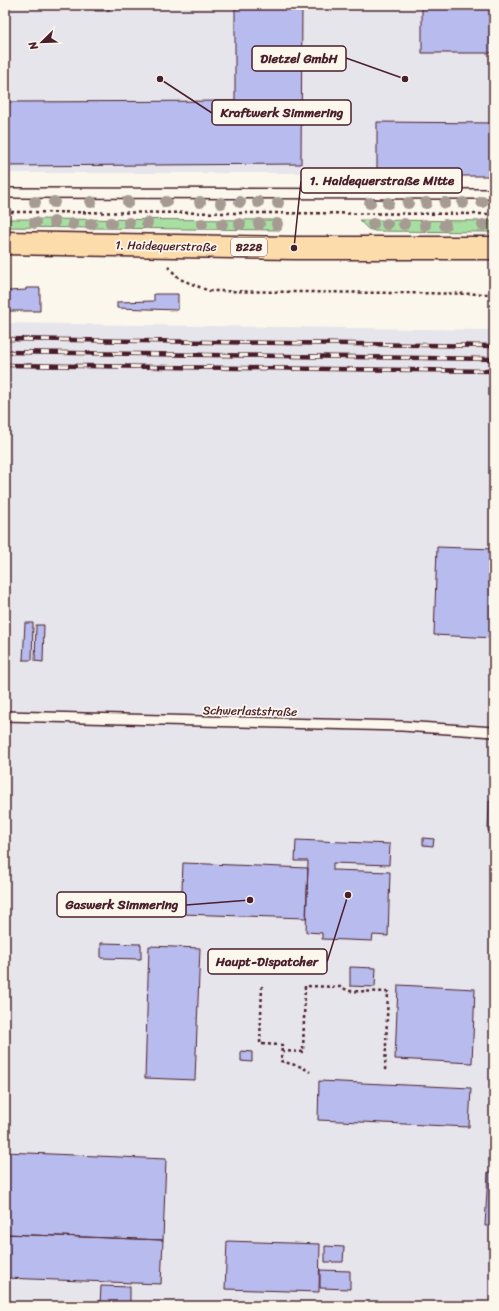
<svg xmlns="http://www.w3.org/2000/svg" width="499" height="1311" viewBox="0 0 499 1311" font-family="Sriracha,sans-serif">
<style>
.built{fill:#e7e5ec}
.green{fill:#a7dfa3;stroke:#787f67}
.building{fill:#b8bbed;stroke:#4a1f2b}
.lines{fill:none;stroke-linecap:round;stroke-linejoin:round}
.service-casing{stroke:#4a1f2b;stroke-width:12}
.primary-casing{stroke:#4a1f2b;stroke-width:25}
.path{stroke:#4a1f2b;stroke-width:2.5;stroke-dasharray:3 3;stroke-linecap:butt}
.service{stroke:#fbf7ec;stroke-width:9}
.primary{stroke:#fddcac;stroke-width:22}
.rail-casing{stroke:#4a1f2b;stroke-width:4.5}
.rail{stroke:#fbf7ec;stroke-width:3;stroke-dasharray:9;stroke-linecap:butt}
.tree{fill:#a69b92}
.labels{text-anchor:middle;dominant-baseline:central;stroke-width:3.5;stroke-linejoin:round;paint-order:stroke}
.shield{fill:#fbf7ec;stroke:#7f6065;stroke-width:1}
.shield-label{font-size:11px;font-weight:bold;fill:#4a1f2b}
.street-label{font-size:12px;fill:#4a1f2b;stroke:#fbf7ec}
.leader{fill:none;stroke:#4a1f2b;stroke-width:1.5}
.callout-dot{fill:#4a1f2b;stroke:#fbf7ec;stroke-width:1.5}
.callout{fill:#fbf7ec;stroke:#4a1f2b;stroke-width:1.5}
.callout-label{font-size:13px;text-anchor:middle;font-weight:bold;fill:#4a1f2b}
</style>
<rect width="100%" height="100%" fill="#fbf7ec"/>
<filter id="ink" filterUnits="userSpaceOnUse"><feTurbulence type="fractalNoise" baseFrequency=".025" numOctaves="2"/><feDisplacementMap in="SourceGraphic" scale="8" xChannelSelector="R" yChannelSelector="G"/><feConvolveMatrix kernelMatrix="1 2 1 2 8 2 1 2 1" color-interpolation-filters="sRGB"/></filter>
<g filter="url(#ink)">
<path class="built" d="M5,5H494V176H377L376,173H5Z
M5,323L494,330V1306H5Z"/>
<path class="green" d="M5,219L281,220V230L5,227Z
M359,220L494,221V232L375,231L368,229Z"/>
<path class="building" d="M95,5H109V11H95Z
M235,5H302L301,164L5,166V102L235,101Z
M422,5H494V53H422Z
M377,122L494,123V176H377Z
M26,288H40V311H8V291L26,290Z
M154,294H178V310L117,308V302L154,301Z
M437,547L494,549V638L434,635Z
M25,623H33L32,660H23Z
M36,625H44L43,662L35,661Z
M489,801H494V832L488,831Z
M423,838L434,839L433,846L423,845Z
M296,840L390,844L389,865L333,863V870L390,872L388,936L373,935L372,941L322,939V933L306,932L308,861H295Z
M183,863L308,868L306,918L181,914Z
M101,943L141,944V959L101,958Z
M149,946L200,948L195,1080L145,1078Z
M350,967L376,968L375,987L350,986Z
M398,985L475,989L472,1063L395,1059Z
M241,1051L252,1052V1062L241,1061Z
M319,1081L471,1088L469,1127L318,1120Z
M5,1152L166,1159L163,1240L5,1234Z
M488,1172L494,1173V1226H485Z
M5,1234L163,1240L161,1284L5,1278Z
M227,1241L320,1244L319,1292L225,1289Z
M325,1246L344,1247L343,1262H325Z
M320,1270L350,1271V1289L320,1288Z
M101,1286L130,1287V1305L100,1304Z"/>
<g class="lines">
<defs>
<path id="service" d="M5,193L494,194
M5,716L402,726L494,732"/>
<path id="primary" d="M5,243L294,248H494"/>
</defs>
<use href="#service" class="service-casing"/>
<use href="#primary" class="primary-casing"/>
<path class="path" d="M5,212L494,214
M168,267L180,279L209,291L494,294
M262,986L260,1044L282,1045L281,1061L302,1067L310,1072
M282,1051L303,1052L305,986L340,987L350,991L388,992L385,1071"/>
<use href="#service" class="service"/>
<use href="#primary" class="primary"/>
<defs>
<path id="rail" d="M5,339L494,346
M5,352L494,359
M5,365L494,371"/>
</defs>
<use href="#rail" class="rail-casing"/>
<use href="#rail" class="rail"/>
</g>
<g class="tree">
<circle cx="35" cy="202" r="6"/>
<circle cx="54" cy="202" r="6"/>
<circle cx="91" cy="202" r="6"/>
<circle cx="128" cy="202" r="6"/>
<circle cx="166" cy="202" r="6"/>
<circle cx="200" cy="202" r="6"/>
<circle cx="240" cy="202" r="6"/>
<circle cx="258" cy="202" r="6"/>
<circle cx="482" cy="202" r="6"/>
<circle cx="221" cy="203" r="6"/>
<circle cx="278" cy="203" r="6"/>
<circle cx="370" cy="203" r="6"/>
<circle cx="388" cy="203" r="6"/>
<circle cx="408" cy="203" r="6"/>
<circle cx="426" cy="203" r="6"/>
<circle cx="445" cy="203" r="6"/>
<circle cx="463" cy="203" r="6"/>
<circle cx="54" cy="222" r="6"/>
<circle cx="35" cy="223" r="6"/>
<circle cx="111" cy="223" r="6"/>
<circle cx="129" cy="223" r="6"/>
<circle cx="147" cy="223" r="6"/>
<circle cx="73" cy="224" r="6"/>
<circle cx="91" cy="224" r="6"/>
<circle cx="202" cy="224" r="6"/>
<circle cx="222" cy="224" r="6"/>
<circle cx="240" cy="224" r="6"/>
<circle cx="259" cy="224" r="6"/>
<circle cx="277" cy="224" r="6"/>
<circle cx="373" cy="224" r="6"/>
<circle cx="387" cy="224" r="6"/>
<circle cx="404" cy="224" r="6"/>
<circle cx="425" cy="225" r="6"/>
<circle cx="445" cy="225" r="6"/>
<circle cx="483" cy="225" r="6"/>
</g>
</g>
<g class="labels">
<rect class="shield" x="231" y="238" width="36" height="18" rx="3"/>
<g class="shield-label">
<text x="249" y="247">B228</text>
</g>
<g class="street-label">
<text transform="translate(166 246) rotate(1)">1. Haidequerstraße</text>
<text transform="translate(250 711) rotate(1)">Schwerlaststraße</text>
</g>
</g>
<path class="leader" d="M405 79L346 58M160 79L212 113M294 248L301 181M250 900L186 905M348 895L327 962"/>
<g class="callout-dot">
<circle cx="405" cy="79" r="4"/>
<circle cx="160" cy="79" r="4"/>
<circle cx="294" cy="248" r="4"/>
<circle cx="250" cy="900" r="4"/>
<circle cx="348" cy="895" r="4"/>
</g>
<g class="callout">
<rect x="252" y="46" width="94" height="25" rx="4"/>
<rect x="212" y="100" width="139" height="25" rx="4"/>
<rect x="301" y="168" width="161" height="25" rx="4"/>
<rect x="57" y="892" width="129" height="25" rx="4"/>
<rect x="208" y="949" width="119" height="25" rx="4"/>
</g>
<g class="callout-label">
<text x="299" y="63">Dietzel GmbH</text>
<text x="282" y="117">Kraftwerk Simmering</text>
<text x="382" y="185">1. Haidequerstraße Mitte</text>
<text x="122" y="909">Gaswerk Simmering</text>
<text x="267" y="966">Haupt-Dispatcher</text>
</g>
<rect width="499" height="1311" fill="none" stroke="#fbf7ec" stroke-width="20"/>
<rect x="10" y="10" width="479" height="1291" fill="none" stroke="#4a1f2b" stroke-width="1.5" filter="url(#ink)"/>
<g transform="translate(42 42) rotate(247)" stroke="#fbf7ec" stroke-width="3" paint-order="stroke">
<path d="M0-3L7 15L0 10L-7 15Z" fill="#4a1f2b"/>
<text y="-6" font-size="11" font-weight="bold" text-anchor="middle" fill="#4a1f2b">N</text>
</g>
</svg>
